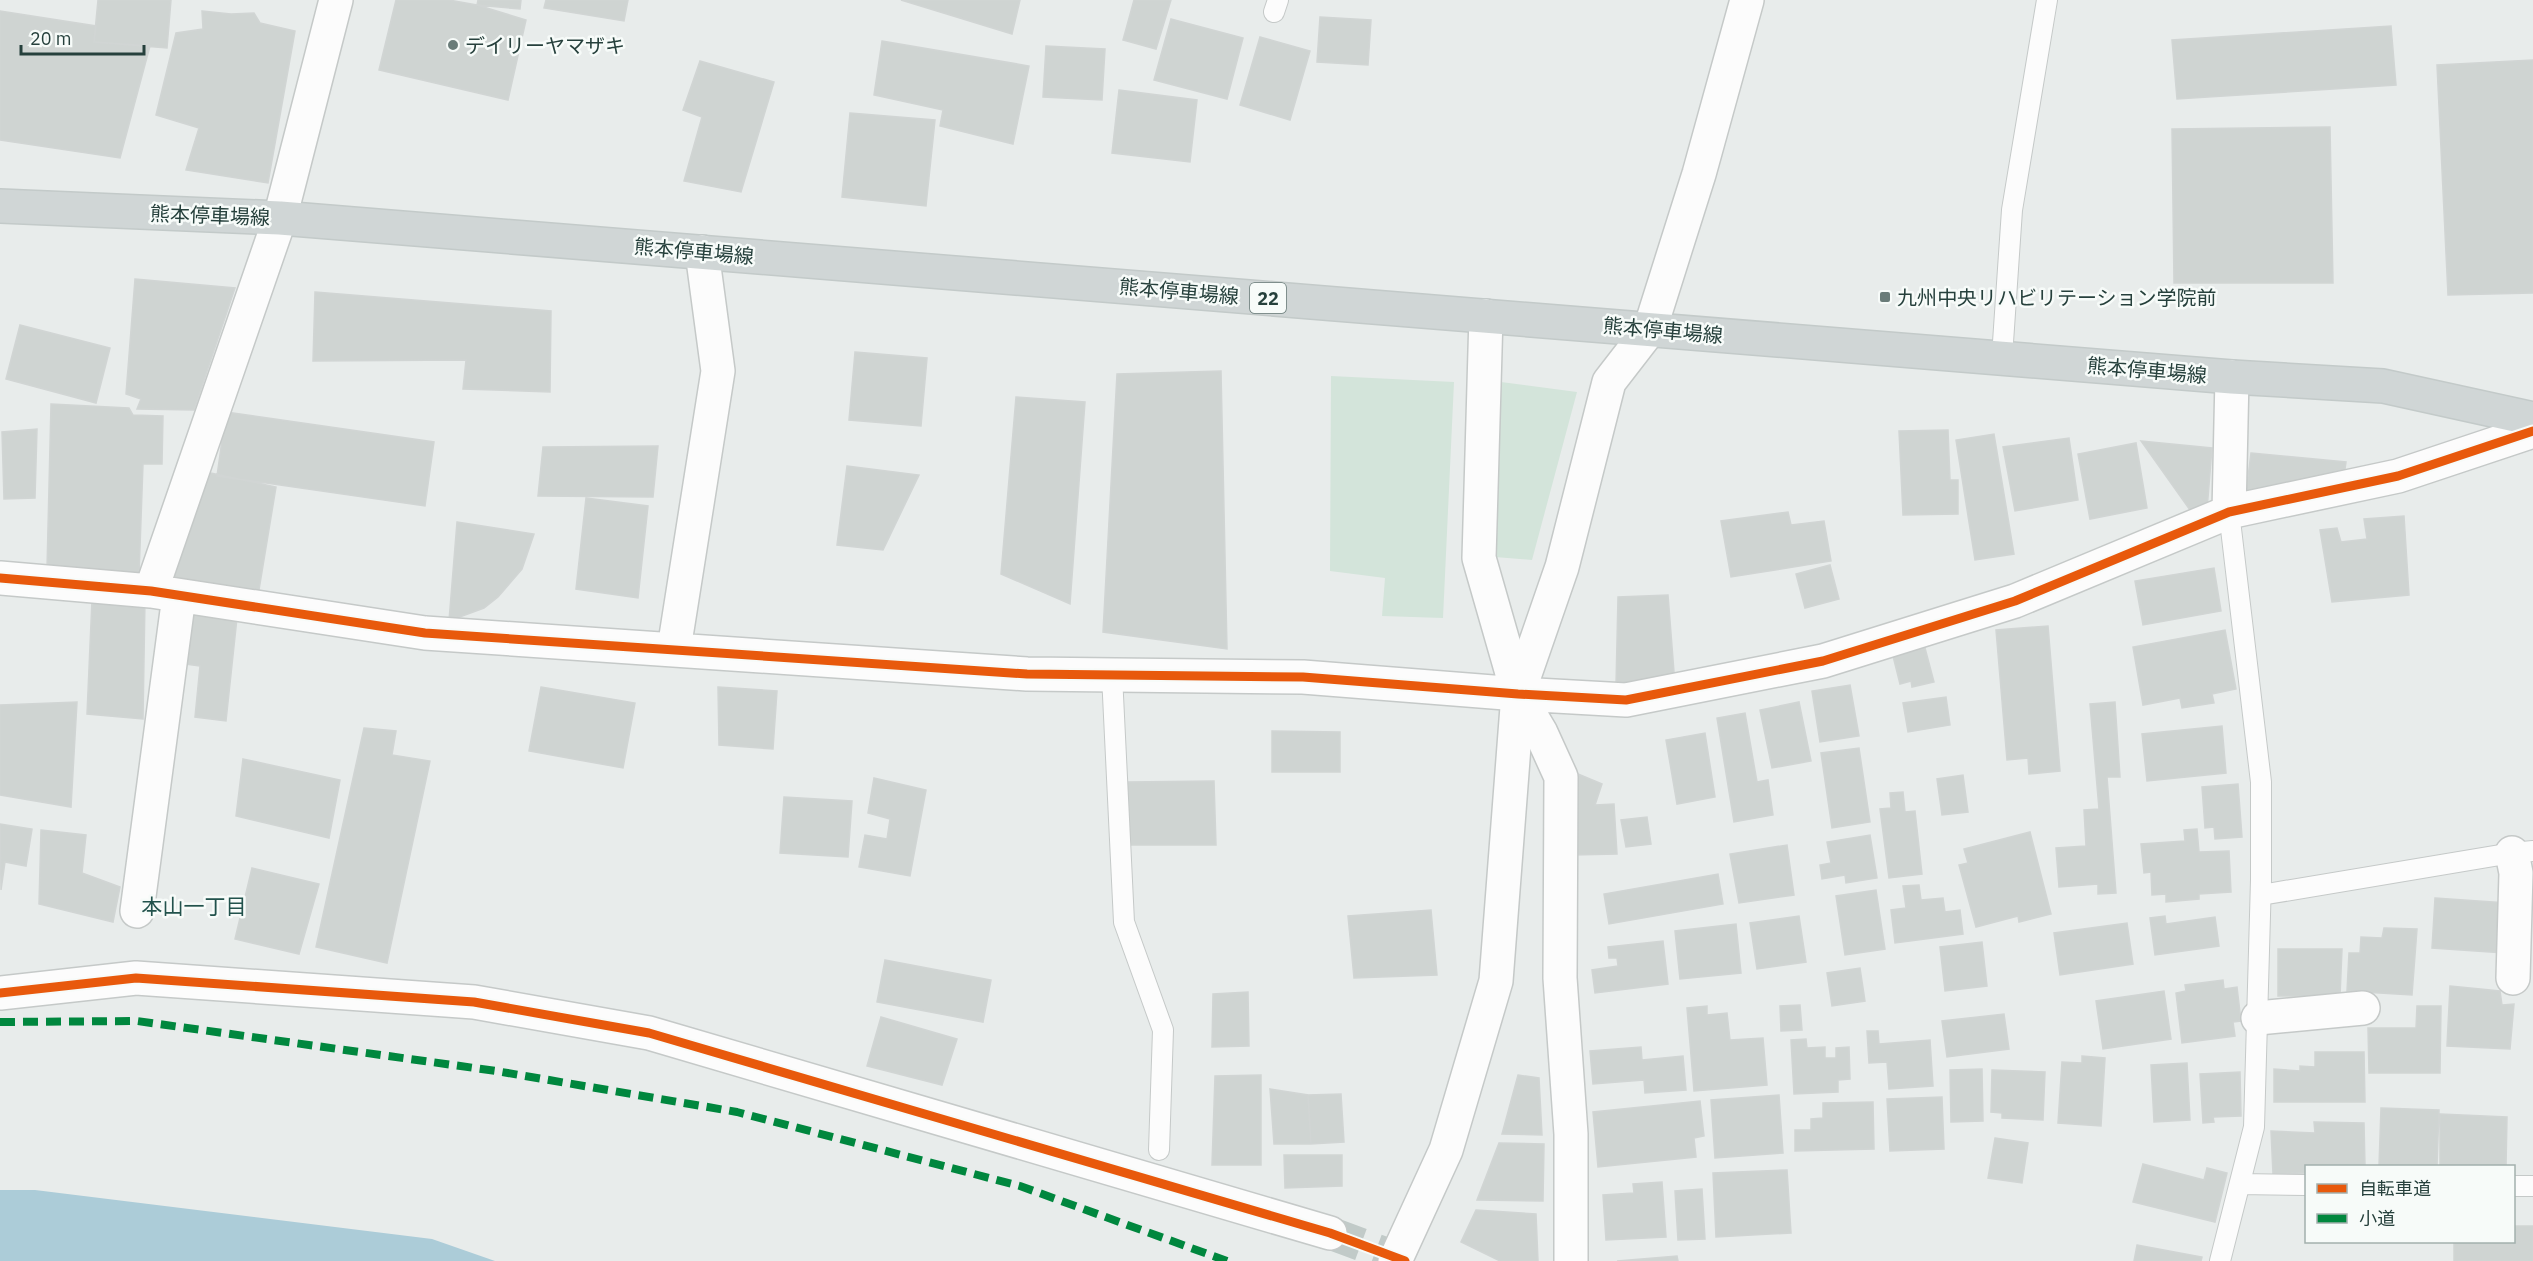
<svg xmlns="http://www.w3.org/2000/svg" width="2533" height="1261" viewBox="0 0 2533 1261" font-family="'IBM Plex Sans','Noto Sans JP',sans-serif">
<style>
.green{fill:#d3e4da}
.water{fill:#acccd8}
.building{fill:#cfd4d2;stroke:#d1d5d4;stroke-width:1.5}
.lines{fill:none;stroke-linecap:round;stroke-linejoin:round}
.minor-tunnel{stroke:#c1cac8;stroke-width:33;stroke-dasharray:33 16;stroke-linecap:butt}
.service-casing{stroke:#c5c9c8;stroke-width:22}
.minor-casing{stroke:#c5c9c8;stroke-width:36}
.tertiary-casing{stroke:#c5c9c8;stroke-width:36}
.primary-casing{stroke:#c3cac9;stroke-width:36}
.service{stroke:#fcfcfc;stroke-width:20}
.minor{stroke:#fcfcfc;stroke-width:33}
.tertiary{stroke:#fcfcfc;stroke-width:33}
.primary{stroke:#d0d6d6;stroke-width:33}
.quiet{stroke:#00873e;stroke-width:8;stroke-dasharray:15 8;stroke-linecap:butt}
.cycleway-casing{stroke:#f7fbf9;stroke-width:13}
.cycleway{stroke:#e8590c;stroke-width:9}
.poi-dot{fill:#6a7c79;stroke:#f7fbf9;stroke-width:2}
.labels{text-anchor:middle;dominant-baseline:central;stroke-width:5;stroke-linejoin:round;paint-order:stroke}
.shield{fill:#f7fbf9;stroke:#657875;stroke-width:1.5}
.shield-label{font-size:18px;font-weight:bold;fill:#26403c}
.poi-label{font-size:20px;fill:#26403c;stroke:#f7fbf9;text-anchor:start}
.street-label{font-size:20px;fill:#26403c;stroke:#f7fbf9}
.neighbourhood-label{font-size:21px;fill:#22524c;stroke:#f7fbf9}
</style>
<rect width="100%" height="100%" fill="#e8eceb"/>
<path class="green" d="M1331,376L1454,382L1443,618L1382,616L1385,578L1330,571Z
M1501,382L1577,392L1532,560L1495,557Z"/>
<path class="water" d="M0,1190H35L432,1239L495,1261H0Z"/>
<path class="building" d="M98,0H171L167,48L94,42Z
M396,0H449L477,5L526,20L508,100L379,70Z
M478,0H521L520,9L477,5Z
M546,0H628L624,21L544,8Z
M901,0H1020L1012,34Z
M1134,0H1171L1156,49L1123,40Z
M0,11L96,26L94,42L150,46L120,158L0,140Z
M202,11L231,14L254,13L260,23L295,31L268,183L186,170L199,128L156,115L176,33L203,29Z
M1320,17L1371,20L1368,65L1317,62Z
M1171,19L1243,38L1227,99L1154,80Z
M2391,26L2396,85L2177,99L2172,40Z
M1260,37L1310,51L1290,120L1240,105Z
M882,41L1029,66L1013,144L940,126L943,110L874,95Z
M1046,46L1105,49L1102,100L1043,97Z
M2533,60V293L2448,295L2437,65Z
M700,61L774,82L741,192L684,181L702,117L683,110Z
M1119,90L1197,100L1190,162L1112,153Z
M850,113L935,120L926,206L842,197Z
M2330,127L2333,283H2174L2172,129Z
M135,279L235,288L194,410L137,409L141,399L126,394Z
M315,292L551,311L550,392L463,389L466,360L313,361Z
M20,325L110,348L96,403L6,379Z
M855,352L927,358L921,426L849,420Z
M1221,371L1227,649L1103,632L1117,374Z
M1016,397L1085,402L1070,604L1001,574Z
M51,404L129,408L133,415L163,416L162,464H143L139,575L47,569Z
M226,412L434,442L425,506L217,476Z
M37,429L35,498L4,499L2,432Z
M1948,430L1950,480H1958V514L1903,515L1899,431Z
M1994,434L2014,554L1975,560L1956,440Z
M2069,438L2078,500L2015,511L2003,447Z
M2141,441L2212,448L2207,510H2190Z
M2136,443L2147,508L2090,519L2078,454Z
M658,446L653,497L538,496L543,447Z
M2251,453L2346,462L2344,476L2246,493Z
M847,466L919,475L883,550L837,545Z
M206,472L276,487L258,596L168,580Z
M586,498L648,506L638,598L576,589Z
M1788,512L1791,525L1824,521L1831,561L1731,577L1721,521Z
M2404,516L2409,595L2332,602L2320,530L2337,528L2341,542L2367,539L2364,519Z
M457,522L534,534L522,569L498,597L484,608L449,621Z
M1830,565L1839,599L1805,608L1796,574Z
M2214,568L2221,611L2143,625L2135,581Z
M1668,595L1675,685L1616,686L1618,597Z
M145,599L143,719L87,714L92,600Z
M192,613L237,618L226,721L195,717L200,666L186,664Z
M2048,626L2060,771L2029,774L2028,758L2007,760L1996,630Z
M2225,630L2236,689L2212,694L2214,703L2182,708L2180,698L2143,705L2133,647Z
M1925,648L1934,682L1912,687L1911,681L1900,684L1893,656Z
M1850,685L1859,736L1820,742L1812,691Z
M541,687L635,703L623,768L529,751Z
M718,687L777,691L773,749L719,745Z
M1946,697L1950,725L1908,732L1903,703Z
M77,702L71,807L0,795V705Z
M1799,702L1811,761L1772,768L1760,710Z
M2115,702L2120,777H2107L2116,893L2098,894V884L2059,887L2056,848L2086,846L2084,810L2099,809L2090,704Z
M1745,713L1757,782L1768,780L1773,815L1734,822L1717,718Z
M2222,726L2226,773L2147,781L2142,734Z
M364,728L396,731L392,755L430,761L387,963L316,947Z
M1272,731L1340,732V772H1272Z
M1705,733L1715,797L1677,804L1666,740Z
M1859,748L1870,822L1832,828L1821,753Z
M243,759L340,780L329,838L236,816Z
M1578,774L1602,784L1595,805L1614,804L1617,854L1572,855V802Z
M1963,775L1968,812L1942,815L1937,779Z
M874,778L926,790L910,876L859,867L865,835L887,839L890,819L868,813Z
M1214,781L1216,845H1130L1127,782Z
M2238,784L2242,837L2215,839L2214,827L2205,828L2202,787Z
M1903,792L1905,812L1915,811L1922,874L1889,878L1880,809L1891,808L1890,793Z
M784,797L852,801L848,857L780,853Z
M1647,817L1651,844L1626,847L1621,820Z
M0,824L32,829L26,866L5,862L1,890Z
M2197,829L2199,852L2229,851L2231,892L2199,894V899L2166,902V894L2152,895L2151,872L2144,873L2141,844L2185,841L2184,830Z
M41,830L86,835L82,873L120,887L113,922L39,904Z
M2030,832L2051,914L2019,922L2018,916L1976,927L1959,865L1968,863L1964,849Z
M1870,835L1877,878L1846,883L1845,875L1822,879L1820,865L1831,863L1827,842Z
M1787,845L1794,895L1739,903L1730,854Z
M252,868L319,884L299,954L235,939Z
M1718,874L1723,904L1609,924L1604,894Z
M1919,885L1921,900L1943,898L1945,912L1960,910L1963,934L1895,943L1891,910L1906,908L1903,886Z
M1876,890L1885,949L1845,955L1836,896Z
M2435,898L2507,903L2504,953L2432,948Z
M1431,910L1437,975L1354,978L1348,916Z
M1799,916L1806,962L1757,969L1750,923Z
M2165,916L2166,924L2215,917L2219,946L2155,955L2150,918Z
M2127,923L2133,964L2060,975L2054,933Z
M1736,924L1741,973L1680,979L1675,931Z
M2384,928L2417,929L2412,995L2347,991L2349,953H2360L2361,937L2382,938Z
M1663,941L1668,984L1595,993L1592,970L1618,966L1617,958H1609L1608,947Z
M1982,942L1987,986L1945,991L1940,947Z
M2278,949H2342L2340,996H2278Z
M885,960L991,980L983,1022L877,1002Z
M1860,968L1865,1001L1832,1006L1827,973Z
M2223,980L2224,989L2237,987L2241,1021L2233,1022L2235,1036L2182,1043L2176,993L2186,991L2185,985Z
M2450,986L2500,991L2502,1005L2514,1004L2510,1049L2447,1046Z
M2164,991L2171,1039L2103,1049L2096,1001Z
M1248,992L1249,1046L1212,1047L1213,994Z
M1800,1005L1802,1030L1781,1031L1780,1006Z
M1707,1006V1015L1727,1013L1730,1040L1763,1038L1767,1085L1694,1091L1687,1008Z
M2417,1006H2441L2440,1073H2369L2368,1028H2416Z
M2004,1014L2009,1049L1947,1057L1942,1021Z
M881,1017L957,1039L942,1085L867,1066Z
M1867,1031H1878L1879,1044L1930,1040L1933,1086L1889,1089L1887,1062L1869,1063Z
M1806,1039L1807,1048L1825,1047V1058H1836V1048L1849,1047L1850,1079L1838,1080V1092L1794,1094L1791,1040Z
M1641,1047L1642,1060L1683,1056L1686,1090L1645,1093L1644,1080L1593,1084L1590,1051Z
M2315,1052H2364L2365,1102H2274V1069L2300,1071V1066L2315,1067Z
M2082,1056L2105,1058L2101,1126L2058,1123L2062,1062L2082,1063Z
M2187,1063L2190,1120L2154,1122L2151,1065Z
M1982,1069L1983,1121L1951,1122L1950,1070Z
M1992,1070L2045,1072L2043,1120L2002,1118V1113L1991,1112Z
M2240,1072L2241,1116L2213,1117L2214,1122L2203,1123L2200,1074Z
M1261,1075V1165H1212L1215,1076Z
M1518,1075L1539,1078L1542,1135L1502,1134Z
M1270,1089L1308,1095L1311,1144H1274Z
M1341,1094L1344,1142L1311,1144L1308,1095Z
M1779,1095L1783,1153L1715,1158L1711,1100Z
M1942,1097L1944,1149L1890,1151L1887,1099Z
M1700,1101L1704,1136L1694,1138L1696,1157L1598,1167L1593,1112Z
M1873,1102L1874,1149L1795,1151V1130H1811V1119L1823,1118V1103Z
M2381,1108L2439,1110L2437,1166H2379Z
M2440,1114L2507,1117L2506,1166H2440Z
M2314,1122L2364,1123L2365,1166H2306V1173L2273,1174L2271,1131L2315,1133Z
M1995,1138L2028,1143L2022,1183L1988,1178Z
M1499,1143L1544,1144L1543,1201L1477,1200Z
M1284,1155H1342V1186L1285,1188Z
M2143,1164L2204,1180L2207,1168L2227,1173L2215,1222L2133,1202Z
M1787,1170L1791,1233L1716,1237L1713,1173Z
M1662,1182L1666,1237L1606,1240L1603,1195L1634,1193L1633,1184Z
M1702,1189L1705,1239L1678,1240L1675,1191Z
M1476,1210L1536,1214L1538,1261H1500L1461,1242Z
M2514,1226H2533V1261H2454V1242H2514Z
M2137,1245L2202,1257L2201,1261H2134Z
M1677,1256L1678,1261H1617Z"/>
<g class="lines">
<path class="minor-tunnel" d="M1330,1233L1405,1261"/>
<defs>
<path id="service" d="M1274,12L1278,0
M2002,357L2012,210L2047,0
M1112,675L1124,922L1163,1030L1159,1150
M2261,895L2512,853L2533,851
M2240,1184L2306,1185
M2514,1186H2533
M2220,1261L2254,1127L2261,880V782L2229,512"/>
<path id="minor" d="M1486,316L1479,558L1518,694L1541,733L1561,777L1560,978L1571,1134V1261
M1650,329L1699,174L1747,0
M2229,512L2232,377
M0,578L151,591L425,633L1027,674L1303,677L1518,694L1626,700L1823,661L2015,601L2229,512L2398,476L2533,431
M151,591L280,218L336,0
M674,649L718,371L702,252
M2512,853L2516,873L2513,978
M137,911L179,596
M0,993L136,978L474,1002L649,1033L1330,1233
M2258,1018L2363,1008"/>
<path id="tertiary" d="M1395,1261L1446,1150L1496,981L1518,694L1562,567L1609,382L1650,329"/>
<path id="primary" d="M0,206L280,218L2232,377L2383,386L2533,419"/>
</defs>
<use href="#service" class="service-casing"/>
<use href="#minor" class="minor-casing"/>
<use href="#tertiary" class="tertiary-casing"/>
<use href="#primary" class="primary-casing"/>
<use href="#service" class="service"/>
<use href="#minor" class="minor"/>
<use href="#tertiary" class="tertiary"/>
<use href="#primary" class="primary"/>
<path class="quiet" d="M0,1022L137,1021L496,1071L737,1112L1020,1186L1227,1261"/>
<defs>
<path id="cycleway" d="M0,578L151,591L425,633L1027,674L1303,677L1518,694L1626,700L1823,661L2015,601L2229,512L2398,476L2533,431
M0,993L136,978L474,1002L649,1033L1330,1233L1405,1261"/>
</defs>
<use href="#cycleway" class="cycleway-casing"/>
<use href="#cycleway" class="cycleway"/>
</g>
<g class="poi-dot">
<circle cx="453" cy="45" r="6"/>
<rect x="1879" y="291" width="12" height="12" rx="3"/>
</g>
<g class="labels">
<rect class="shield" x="1250" y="283" width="36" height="30" rx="4.5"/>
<g class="shield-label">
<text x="1268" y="298">22</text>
</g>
<g class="poi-label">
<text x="465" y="45">デイリーヤマザキ</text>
<text x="1897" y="297">九州中央リハビリテーション学院前</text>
</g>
<g class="street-label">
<text transform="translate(210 215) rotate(2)">熊本停車場線</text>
<text transform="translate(694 251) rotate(5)">熊本停車場線</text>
<text transform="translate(1179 291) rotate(5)">熊本停車場線</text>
<text transform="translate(1663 330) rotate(5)">熊本停車場線</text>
<text transform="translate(2147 370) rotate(5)">熊本停車場線</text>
</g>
<g class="neighbourhood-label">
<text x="194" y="906">本山一丁目</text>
</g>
</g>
<rect x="2305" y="1165" width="210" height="78" fill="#f7fbf9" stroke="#a3b0ad" stroke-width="1.5"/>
<rect x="2317" y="1184" width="30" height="9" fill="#e8590c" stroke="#a3b0ad" stroke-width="1.5"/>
<text x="2359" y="1195" font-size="18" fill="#26403c">自転車道</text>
<rect x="2317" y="1214" width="30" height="9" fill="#00873e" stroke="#a3b0ad" stroke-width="1.5"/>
<text x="2359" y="1225" font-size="18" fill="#26403c">小道</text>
<path d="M21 45v9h123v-9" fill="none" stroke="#26403c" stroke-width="3"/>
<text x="30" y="45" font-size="18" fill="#26403c" stroke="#f7fbf9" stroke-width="4.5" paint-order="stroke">20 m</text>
</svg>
